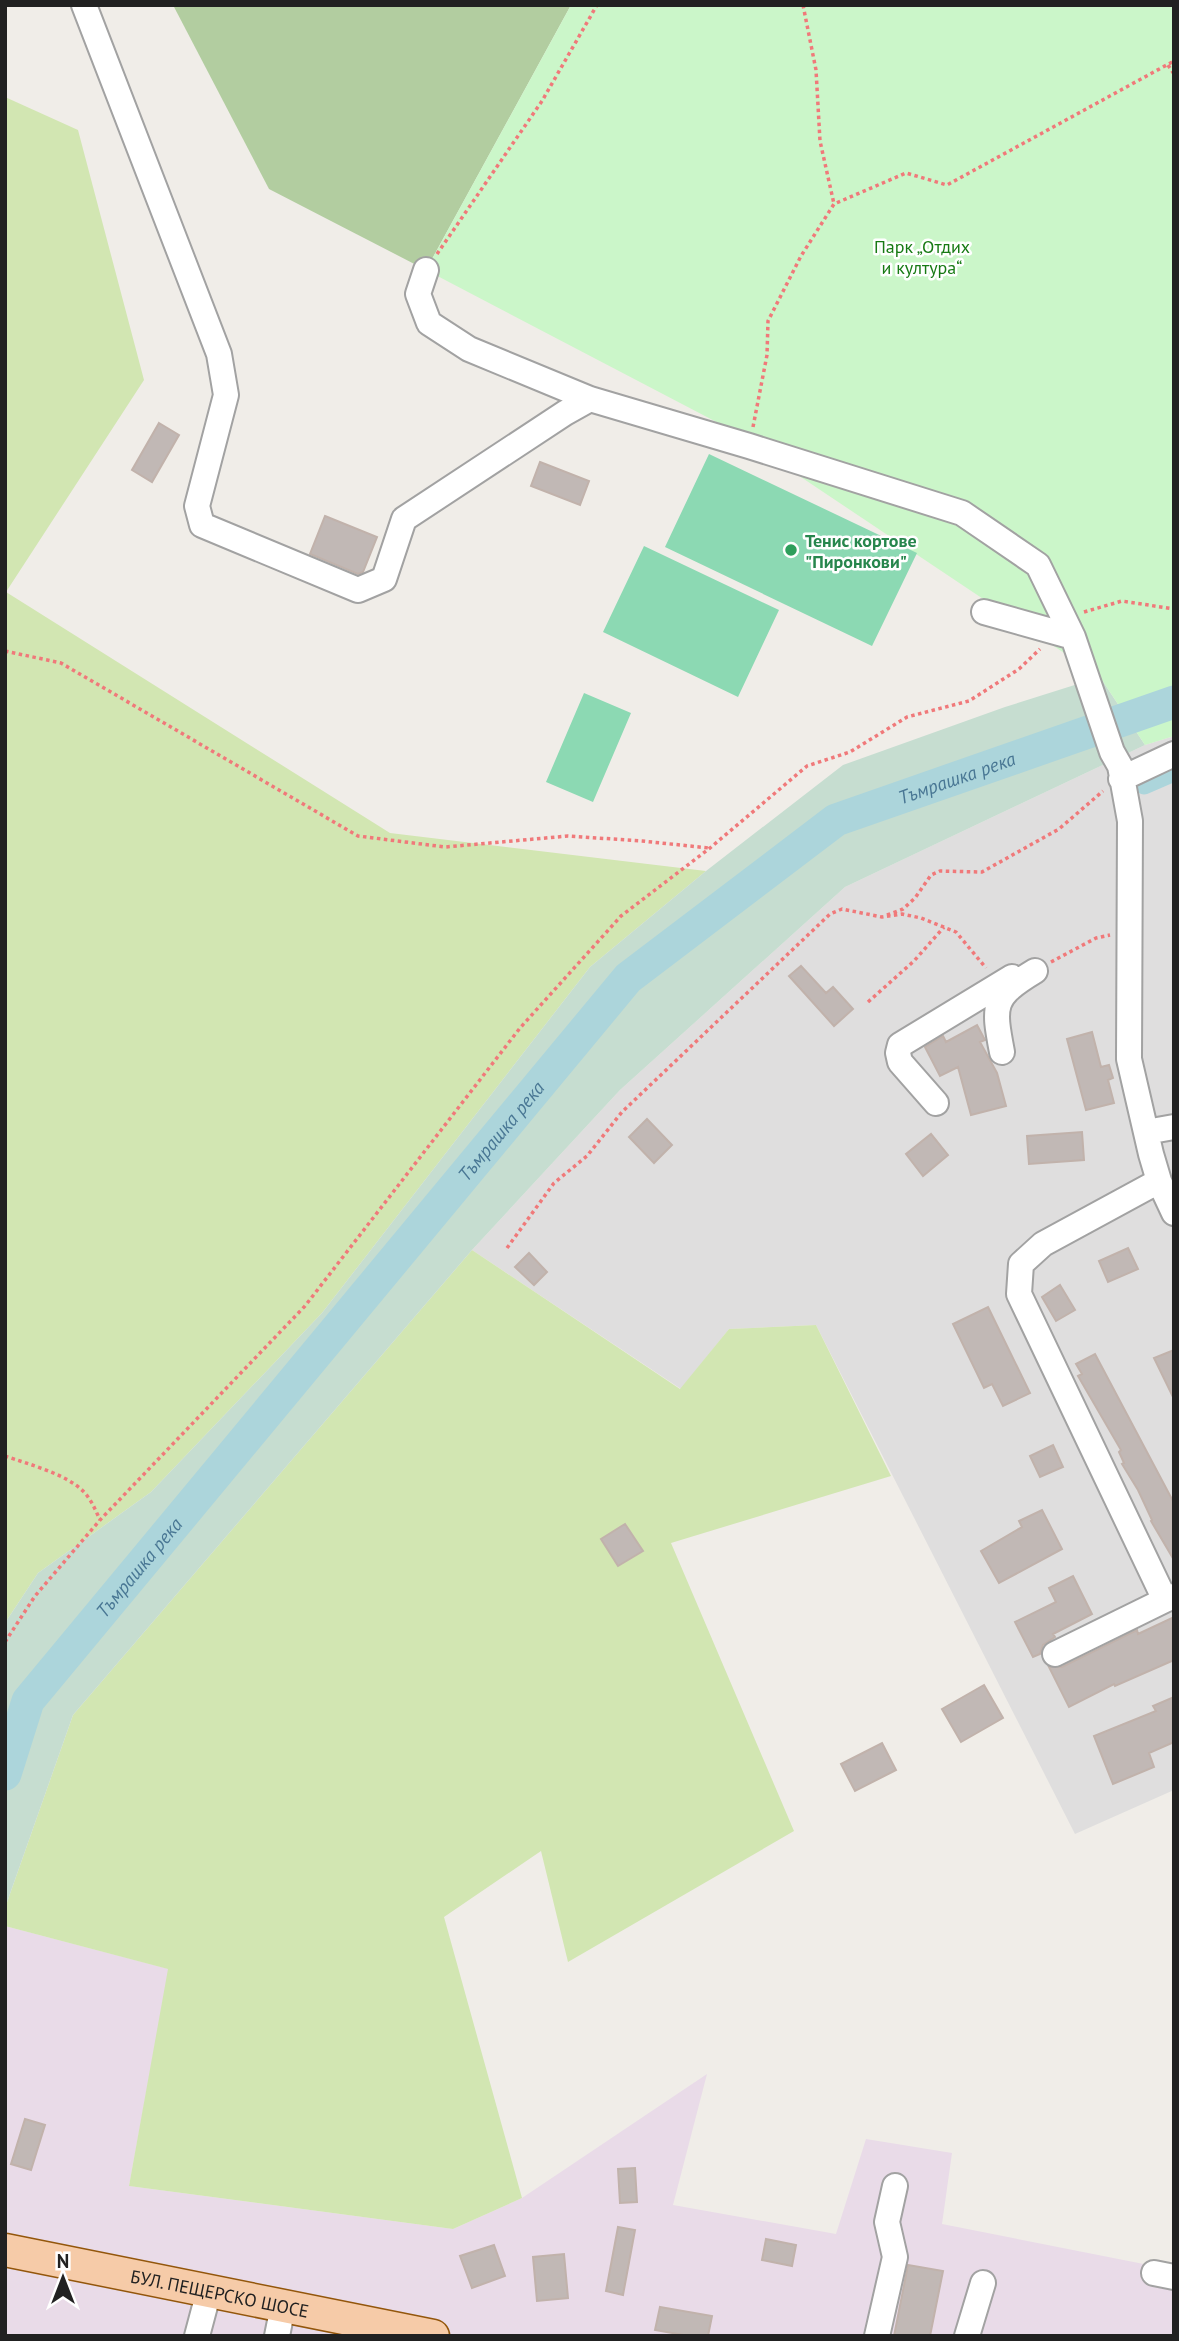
<svg xmlns="http://www.w3.org/2000/svg" width="1179" height="2341" viewBox="0 0 1179 2341" font-family="'PT Sans',sans-serif">
<style>
.residential{fill:#dfdede}
.industrial{fill:#e9dbe8}
.grass{fill:#d2e6b2}
.forest{fill:#b2cda0}
.wetland{fill:#c6ddd0}
.park{fill:#cbf6c9}
.pitch{fill:#8cd9b3}
.lines{fill:none;stroke-linecap:round;stroke-linejoin:round}
.canal{stroke:#acd5db;stroke-width:19}
.river{stroke:#acd5db;stroke-width:33}
.building{fill:#c1b8b5;stroke:#c1b2ab;stroke-width:2}
.minor-casing{stroke:#a2a2a2;stroke-width:28}
.major-casing{stroke:#93560b;stroke-width:35}
.path{stroke:#f0797a;stroke-width:3.5;stroke-dasharray:3.5 3.5;stroke-linecap:butt}
.minor{stroke:#fff;stroke-width:24}
.major{stroke:#f6cba8;stroke-width:32}
.leisure-dot{fill:#2e9e5b;stroke:#fff;stroke-width:2.5}
.labels{text-anchor:middle;dominant-baseline:central;stroke-width:5;stroke-linejoin:round;paint-order:stroke}
.park-label{font-size:18px;fill:#177a14;stroke:#fff}
.leisure-label{font-size:18px;font-weight:bold;fill:#27864d;stroke:#fff;text-anchor:start}
.street-label{font-size:18px;fill:#212121;stroke:#fff}
.water-label{font-size:19px;font-style:italic;fill:#497794;stroke:#fff}
</style>
<rect width="100%" height="100%" fill="#f0ede8"/>
<path class="residential" d="M1174,736V1790L1075,1834L816,1325L729,1329L681,1389L472,1250L620,1090L845,887L1145,745Z"/>
<path class="industrial" d="M5,1926L169,1969L129,2186L453,2229L522,2198L707,2074L673,2205L836,2234L866,2139L952,2153L942,2224L1174,2270V2336H5Z"/>
<path class="grass" d="M5,97L78,130L144,380L6,592L390,833L706,871L590,967L322,1313L151,1492L38,1573L5,1623Z
M472,1250L680,1389L729,1329L816,1325L891,1476L671,1543L794,1831L568,1962L541,1851L444,1917L522,2198L453,2229L129,2186L168,1969L5,1926V1908L73,1715Z"/>
<path class="forest" d="M173,5H571L426,270L269,189Z"/>
<path class="wetland" d="M1100,677L1145,745L845,887L620,1090L472,1250L73,1715L5,1908V1623L38,1573L151,1492L322,1313L590,967L706,871L843,765L1005,707Z"/>
<path class="park" d="M571,5H1174V736L1145,745L1100,677L726,427L426,270Z"/>
<path class="pitch" d="M709,454L917,553L872,646L665,547Z
M644,546L779,610L738,697L603,632Z
M584,693L631,713L593,802L546,782Z"/>
<g class="lines">
<path class="canal" d="M1144,785L1174,772"/>
<path class="river" id="s1" d="M5,1774L28,1701L628,978L836,820L1174,702"/>
</g>
<path class="building" d="M159,423L179,435L152,482L132,470Z
M540,462L589,481L580,505L531,486Z
M325,516L377,537L363,572L358,574L310,554Z
M801,966L826,993L833,987L853,1009L834,1026L789,976Z
M977,1025L985,1040L980,1042L997,1073L1006,1106L971,1115L958,1067L940,1076L925,1047L943,1036L946,1042Z
M1092,1032L1101,1067L1109,1065L1113,1078L1108,1080L1114,1103L1086,1110L1067,1039Z
M647,1119L672,1145L654,1163L629,1137Z
M1082,1132L1084,1160L1029,1164L1027,1136Z
M931,1134L948,1155L923,1176L906,1154Z
M1128,1248L1138,1269L1108,1282L1099,1261Z
M529,1253L547,1272L534,1285L515,1267Z
M1060,1285L1075,1310L1056,1321L1042,1297Z
M988,1307L1030,1393L1003,1406L992,1384L984,1388L953,1324Z
M1174,1350V1399L1154,1358Z
M1095,1354L1174,1503V1560L1151,1521L1152,1520L1138,1490L1122,1464L1124,1463L1119,1452L1121,1450L1078,1376L1082,1374L1076,1364Z
M1053,1445L1063,1467L1040,1477L1030,1456Z
M1042,1510L1062,1549L999,1583L981,1551L1022,1527L1019,1521Z
M625,1524L643,1551L618,1566L601,1539Z
M1073,1576L1092,1614L1053,1634L1055,1637L1043,1645L1040,1654L1033,1657L1015,1622L1056,1602L1049,1588Z
M1174,1617V1660L1115,1686L1114,1684L1069,1707L1049,1667H1062L1137,1630L1138,1634Z
M984,1685L1003,1718L961,1742L942,1709Z
M1174,1697V1742L1149,1753L1154,1767L1113,1784L1094,1736L1156,1711L1153,1706Z
M882,1743L896,1770L855,1791L841,1764Z
M25,2119L45,2125L31,2170L11,2164Z
M635,2168L637,2202L620,2203L618,2169Z
M618,2227L635,2230L623,2295L606,2291Z
M766,2239L796,2245L792,2266L762,2260Z
M494,2245L505,2276L472,2288L460,2256Z
M564,2254L568,2298L537,2301L533,2257Z
M908,2265L943,2271L930,2336H894Z
M660,2307L712,2316L708,2336H689L655,2330Z"/>
<g class="lines">
<defs>
<path id="minor" d="M84,5L219,354L226,395L197,506L202,525L358,590L384,579L404,519L565,413L590,399
M426,270L418,294L429,323L469,349L590,399L749,446L962,513L1038,565L1073,637L1112,752L1120,766L1130,821L1129,1059L1151,1154L1159,1181L1174,1213
M984,612L1073,637
M1121,779L1174,754
M1002,1052C993,1005 992,997 1035,971
M936,1103L900,1062L898,1053L900,1045L1012,977
M1146,1132L1174,1127
M1159,1181L1043,1244L1021,1264L1019,1294L1165,1600L1174,1596
M1055,1654L1165,1600
M1154,2273L1174,2277
M197,2336L209,2291
M277,2336L283,2306
M877,2336L895,2257L887,2222L895,2186
M967,2336L983,2283"/>
<g id="major">
<path id="s2" d="M5,2250L433,2336"/>
</g>
</defs>
<use href="#minor" class="minor-casing"/>
<use href="#major" class="major-casing"/>
<path class="path" d="M803,5L816,70L820,141L834,204
M1168,65L1174,74
M437,254L542,101L597,5
M753,427L767,355L768,321L801,256L834,204L906,173L947,185L1174,61
M1084,612L1122,601L1174,609
M5,651L61,663L358,836L445,847L568,836L642,841L709,848
M887,915L903,909L915,898L931,875L940,871L982,872L1059,829L1103,791
M1051,962L1096,938L1110,935
M868,1002L914,961L944,927
M507,1248L554,1183L587,1156L622,1112L830,914L842,909L882,917L902,914L921,918L956,932L986,968
M5,1456C28,1464 66,1474 83,1491C91,1499 95,1509 100,1520
M5,1642L35,1596L100,1520L305,1306L520,1028L621,916L710,848L807,766L850,752L907,717L969,701L1019,669L1040,649"/>
<use href="#minor" class="minor"/>
<use href="#major" class="major"/>
</g>
<circle class="leisure-dot" cx="791" cy="550" r="7"/>
<g class="labels">
<g class="park-label">
<text x="922" y="246">Парк „Отдих<tspan x="922" dy="21">и култура“</tspan></text>
</g>
<g class="leisure-label">
<text x="805" y="540">Тенис кортове<tspan x="805" dy="21">"Пиронкови"</tspan></text>
</g>
<g class="street-label">
<text stroke="none"><textPath href="#s2" startOffset="219">БУЛ. ПЕЩЕРСКО ШОСЕ</textPath></text>
</g>
<g class="water-label">
<text stroke="none"><textPath href="#s1" startOffset="1405">Тъмрашка река</textPath></text>
<text stroke="none"><textPath href="#s1" startOffset="817">Тъмрашка река</textPath></text>
<text stroke="none"><textPath href="#s1" startOffset="250">Тъмрашка река</textPath></text>
</g>
</g>
<rect width="1179" height="2341" fill="none" stroke="#212121" stroke-width="14"/>
<g transform="translate(63 2278)" stroke="#ffffff" stroke-width="5" paint-order="stroke">
<path d="M0-5L12 26L0 18L-12 26Z" fill="#212121"/>
<text y="-10" font-size="19" font-weight="bold" text-anchor="middle" fill="#212121">N</text>
</g>
</svg>
